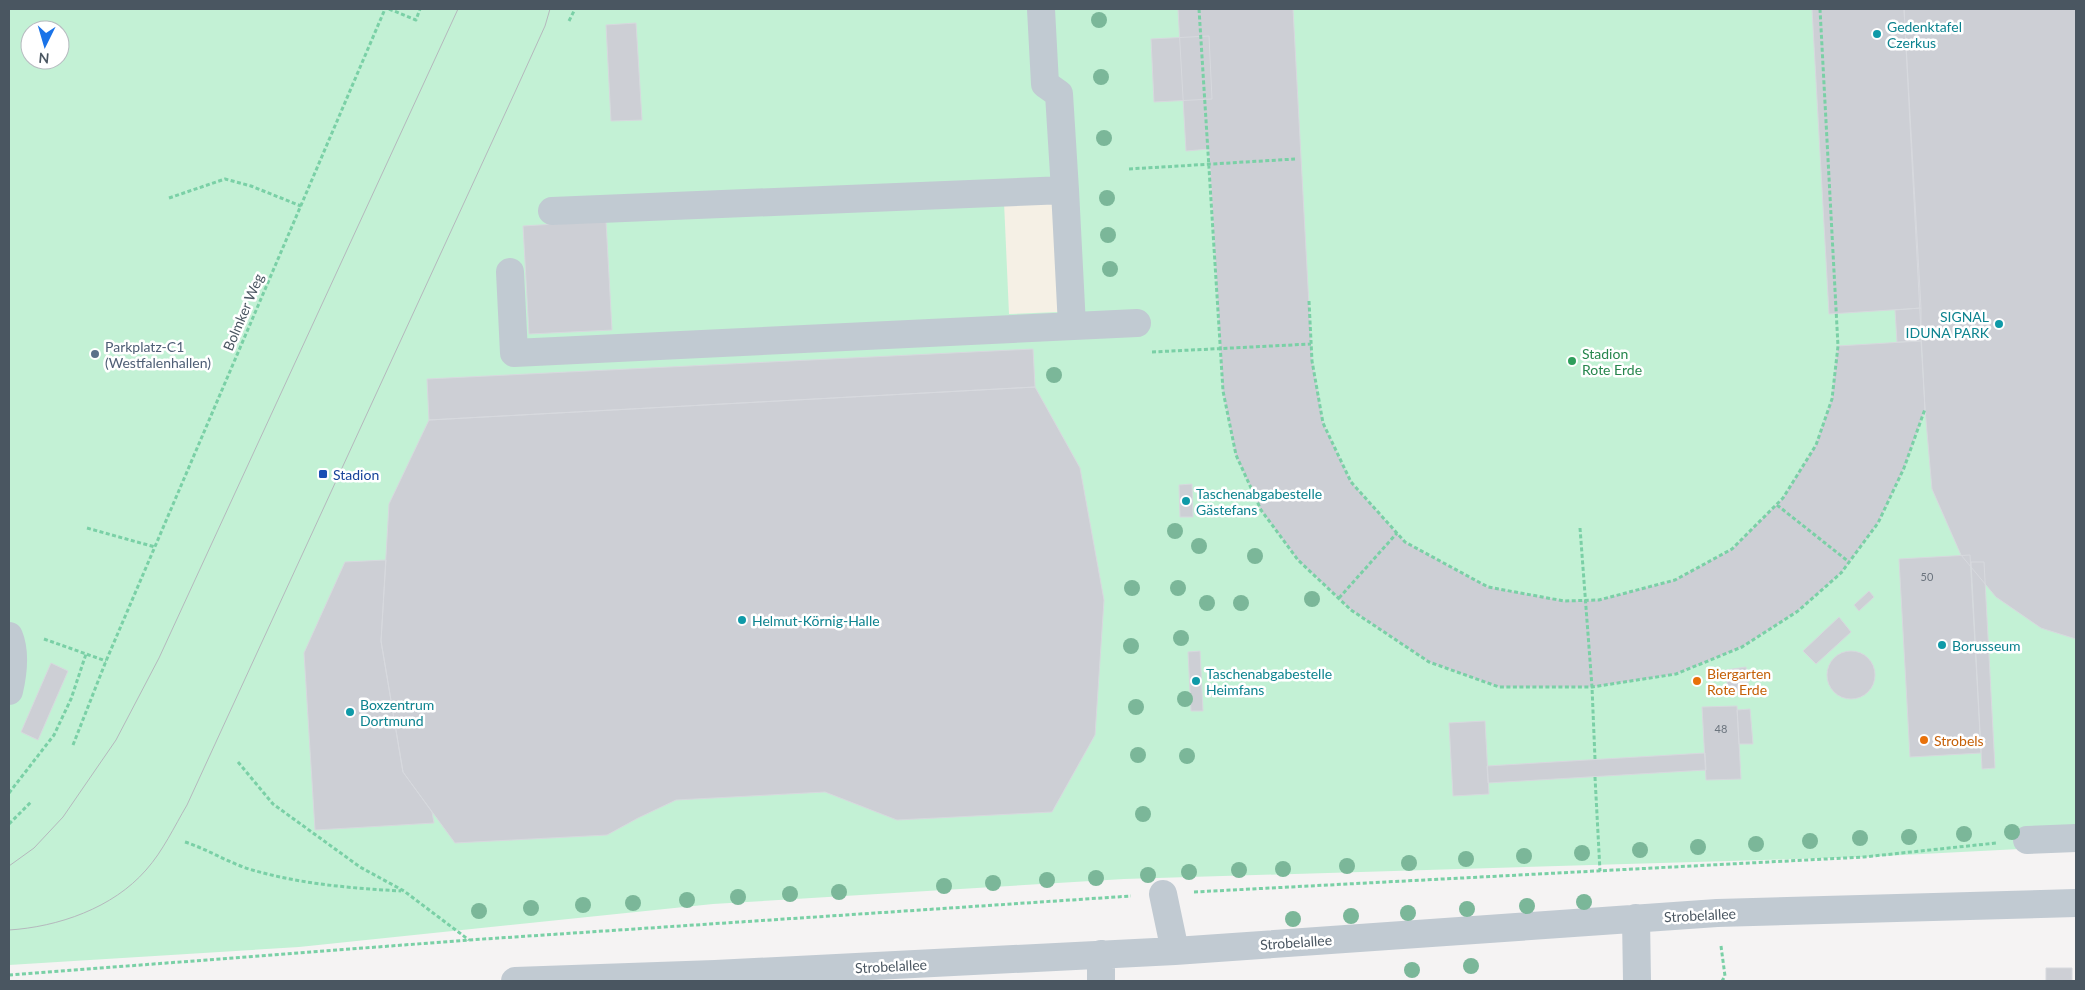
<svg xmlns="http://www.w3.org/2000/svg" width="2085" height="990" viewBox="0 0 2085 990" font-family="Lato,sans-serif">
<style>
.green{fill:#c3f1d5;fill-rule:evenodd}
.sand{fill:#f5f0e5}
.building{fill:#cdcfd5;stroke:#d7d9de}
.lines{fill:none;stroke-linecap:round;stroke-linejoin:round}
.path{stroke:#7ad0a6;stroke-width:3;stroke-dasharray:4 2.5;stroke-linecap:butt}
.minor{stroke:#c1cad2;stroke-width:28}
.tram{stroke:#b5b8bd;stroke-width:1}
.tree{fill:#7bb799}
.culture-dot{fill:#0f9aa8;stroke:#fff;stroke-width:2}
.service-dot{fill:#5c6f8a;stroke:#fff;stroke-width:2}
.leisure-dot{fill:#2e9e5b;stroke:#fff;stroke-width:2}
.transit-dot{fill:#1a4fb4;stroke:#fff;stroke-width:2}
.food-dot{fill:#e8710a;stroke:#fff;stroke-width:2}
.labels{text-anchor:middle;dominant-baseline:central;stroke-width:5;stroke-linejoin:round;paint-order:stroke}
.number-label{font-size:11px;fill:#6b747e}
.culture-label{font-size:14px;fill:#0d838f;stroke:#fff;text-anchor:start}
.street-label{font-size:14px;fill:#4a5661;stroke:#fff}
.service-label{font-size:14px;fill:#4e5e75;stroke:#fff;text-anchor:start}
.leisure-label{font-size:14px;fill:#27864d;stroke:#fff;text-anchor:start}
.transit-label{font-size:14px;fill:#164399;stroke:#fff;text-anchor:start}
.food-label{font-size:14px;fill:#c56008;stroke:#fff;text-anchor:start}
</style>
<rect width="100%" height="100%" fill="#f5f3f3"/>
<path class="green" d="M9,9H2076V846L1864,857L1124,879L713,904L299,947L9,965ZM30,30H60V60H30Z"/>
<path class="sand" d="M1053,199L1058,312L1009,314L1004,202Z"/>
<path class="building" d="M1178,9H1293L1312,361L1323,423L1351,482L1405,542L1488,587L1564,601L1599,600L1675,580L1732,549L1783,498L1816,445L1832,399L1838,346L1921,341L1925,409L1904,468L1878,523L1841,573L1798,611L1742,647L1676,674L1592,687H1499L1429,662L1351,610L1298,560L1261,510L1236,455L1223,391L1209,149L1186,151Z
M1812,9H1904L1921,308L1829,314Z
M1904,9H2076V639L2041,628L1996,597L1961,555L1932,489L1925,409Z
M636,23L642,120L611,121L606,25Z
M1209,36L1212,99L1154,102L1151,39Z
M606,221L612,330L529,334L523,226Z
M1921,308V341L1897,342L1895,310Z
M1033,349L1035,387L429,420L427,379Z
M1035,387L1080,468L1104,600L1095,735L1052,812L897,820L825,792L676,800L638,818L607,835L455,843L403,772L381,641L389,504L429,420Z
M1192,484L1193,517H1180L1179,485Z
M1970,555L1981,753L1910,757L1899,559Z
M386,560L381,641L403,772L432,812L434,823L315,830L304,653L345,562Z
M1971,562H1984L1995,768L1982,769Z
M1869,591L1874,597L1859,611L1854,605Z
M1839,617L1851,632L1816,664L1803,651Z
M1827 675a24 24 0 1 1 48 0a24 24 0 1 1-48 0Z
M1200,651L1203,711H1191L1188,652Z
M51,663L68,671L38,740L21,732Z
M1746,667L1749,690L1728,692L1726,670Z
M1737,706L1741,779L1706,780L1702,707Z
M1750,709L1753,744H1739L1737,710Z
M1485,721L1489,794L1453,796L1449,723Z
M1705,753L1706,770L1488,783L1487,766Z
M2046,968H2072V981H2046Z"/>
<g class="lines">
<path class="path" d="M389,9L416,20L420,9
M1199,9L1223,391L1236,455L1261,510L1298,560L1351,610L1429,662L1499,687H1592L1676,674L1742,647L1798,611L1841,573L1878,523L1904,468L1925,409
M569,21L575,9
M1129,169L1295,159
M169,198L225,179L251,186L301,206
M1309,301L1312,361L1323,423L1351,482L1405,542L1488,587L1564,601L1599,600L1675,580L1732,549L1783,498L1816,445L1832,399L1838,346L1820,9
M1152,352L1311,344
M1777,505L1849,562
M87,528L155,547
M1580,528L1592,687L1595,759
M1339,598L1397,533
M44,639L106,661
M73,745L106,661L385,9
M238,762L273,804L360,867L404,891L469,940
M1595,777L1600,871
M9,793L54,735L71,699L86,654
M9,824L31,802
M185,842C207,849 227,862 249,869C299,884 349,888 401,891
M1194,892L1864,857L1996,843
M1721,946L1725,976L1722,981
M9,975L469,940L1131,896"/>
<path class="minor" d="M1041,9L1045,84L1059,94L1065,190
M552,211L1065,190L1072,326
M510,272L514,353L1137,323
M9,636C16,653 13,674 9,691
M2027,840L2076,838
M1163,894L1175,951
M1636,918L1637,981
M1101,954V981
M515,981L715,974L1175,951L1717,913L2076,903"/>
<path class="tram" d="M9,866L34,848L63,817L116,740L159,658L458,9
M9,930C58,927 113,908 146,870C163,851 174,827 187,805L515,92L545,26L550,9"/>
</g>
<g class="tree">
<circle cx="1099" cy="20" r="8"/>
<circle cx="1101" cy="77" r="8"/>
<circle cx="1104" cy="138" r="8"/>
<circle cx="1107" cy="198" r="8"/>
<circle cx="1108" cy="235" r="8"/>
<circle cx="1110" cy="269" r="8"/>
<circle cx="1054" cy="375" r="8"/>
<circle cx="1175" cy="531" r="8"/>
<circle cx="1199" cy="546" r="8"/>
<circle cx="1255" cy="556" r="8"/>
<circle cx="1132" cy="588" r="8"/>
<circle cx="1178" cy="588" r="8"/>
<circle cx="1312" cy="599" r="8"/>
<circle cx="1207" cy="603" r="8"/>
<circle cx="1241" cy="603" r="8"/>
<circle cx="1181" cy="638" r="8"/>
<circle cx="1131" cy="646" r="8"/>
<circle cx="1185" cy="699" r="8"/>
<circle cx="1136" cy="707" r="8"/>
<circle cx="1138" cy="755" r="8"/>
<circle cx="1187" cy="756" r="8"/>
<circle cx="1143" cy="814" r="8"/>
<circle cx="2012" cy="832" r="8"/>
<circle cx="1964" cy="834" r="8"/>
<circle cx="1909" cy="837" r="8"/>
<circle cx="1860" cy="838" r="8"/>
<circle cx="1810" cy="841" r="8"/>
<circle cx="1756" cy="844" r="8"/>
<circle cx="1698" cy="847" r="8"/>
<circle cx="1640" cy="850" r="8"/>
<circle cx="1582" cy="853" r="8"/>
<circle cx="1524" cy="856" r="8"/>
<circle cx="1466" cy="859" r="8"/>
<circle cx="1409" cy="863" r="8"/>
<circle cx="1347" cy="866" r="8"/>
<circle cx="1283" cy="869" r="8"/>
<circle cx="1239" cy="870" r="8"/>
<circle cx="1189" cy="872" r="8"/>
<circle cx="1148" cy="875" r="8"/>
<circle cx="1096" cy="878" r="8"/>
<circle cx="1047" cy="880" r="8"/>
<circle cx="993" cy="883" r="8"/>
<circle cx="944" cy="886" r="8"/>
<circle cx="839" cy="892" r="8"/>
<circle cx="790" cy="894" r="8"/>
<circle cx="738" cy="897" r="8"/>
<circle cx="687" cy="900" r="8"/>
<circle cx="1584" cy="902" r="8"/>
<circle cx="633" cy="903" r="8"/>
<circle cx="583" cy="905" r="8"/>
<circle cx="1527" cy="906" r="8"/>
<circle cx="531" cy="908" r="8"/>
<circle cx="1467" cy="909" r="8"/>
<circle cx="479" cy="911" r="8"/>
<circle cx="1408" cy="913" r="8"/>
<circle cx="1351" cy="916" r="8"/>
<circle cx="1293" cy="919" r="8"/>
<circle cx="1471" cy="966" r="8"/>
<circle cx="1412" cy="970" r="8"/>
</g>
<g class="culture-dot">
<circle cx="1877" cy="34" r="5"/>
<circle cx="1999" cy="324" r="5"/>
<circle cx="1186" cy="501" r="5"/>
<circle cx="742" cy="620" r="5"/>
<circle cx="1942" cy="645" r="5"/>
<circle cx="1196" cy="681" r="5"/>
<circle cx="350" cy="712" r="5"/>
</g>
<circle class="service-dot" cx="95" cy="354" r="5"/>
<circle class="leisure-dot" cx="1572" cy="361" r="5"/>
<rect class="transit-dot" x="318" y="469" width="10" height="10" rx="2.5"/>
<g class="food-dot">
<circle cx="1697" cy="681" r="5"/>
<circle cx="1924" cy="740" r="5"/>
</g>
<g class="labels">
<g class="number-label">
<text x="1927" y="576">50</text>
<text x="1721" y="728">48</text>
</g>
<g class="culture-label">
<text x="1887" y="26">Gedenktafel<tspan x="1887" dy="16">Czerkus</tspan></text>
<text x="1989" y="316" text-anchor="end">SIGNAL<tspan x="1989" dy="16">IDUNA PARK</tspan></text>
<text x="1196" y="493">Taschenabgabestelle<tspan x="1196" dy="16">Gästefans</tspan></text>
<text x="752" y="620">Helmut-Körnig-Halle</text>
<text x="1952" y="645">Borusseum</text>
<text x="1206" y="673">Taschenabgabestelle<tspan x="1206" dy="16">Heimfans</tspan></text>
<text x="360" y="704">Boxzentrum<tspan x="360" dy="16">Dortmund</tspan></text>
</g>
<g class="street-label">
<text transform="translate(243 312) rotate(-67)">Bolmker Weg</text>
<text transform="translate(1700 915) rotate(-3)">Strobelallee</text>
<text transform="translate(1296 942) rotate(-4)">Strobelallee</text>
<text transform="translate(891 966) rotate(-3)">Strobelallee</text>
</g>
<g class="service-label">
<text x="105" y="346">Parkplatz-C1<tspan x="105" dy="16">(Westfalenhallen)</tspan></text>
</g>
<g class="leisure-label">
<text x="1582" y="353">Stadion<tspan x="1582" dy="16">Rote Erde</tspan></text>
</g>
<g class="transit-label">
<text x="333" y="474">Stadion</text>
</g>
<g class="food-label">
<text x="1707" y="673">Biergarten<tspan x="1707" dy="16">Rote Erde</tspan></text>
<text x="1934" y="740">Strobels</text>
</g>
</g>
<rect width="2085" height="990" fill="none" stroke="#4a5661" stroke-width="20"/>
<g transform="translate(45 45) rotate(185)"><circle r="24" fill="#ffffff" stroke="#b7bbc0"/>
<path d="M0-4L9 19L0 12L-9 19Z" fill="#1a73e8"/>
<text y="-8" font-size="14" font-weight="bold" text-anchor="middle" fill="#4a5661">N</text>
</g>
</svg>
